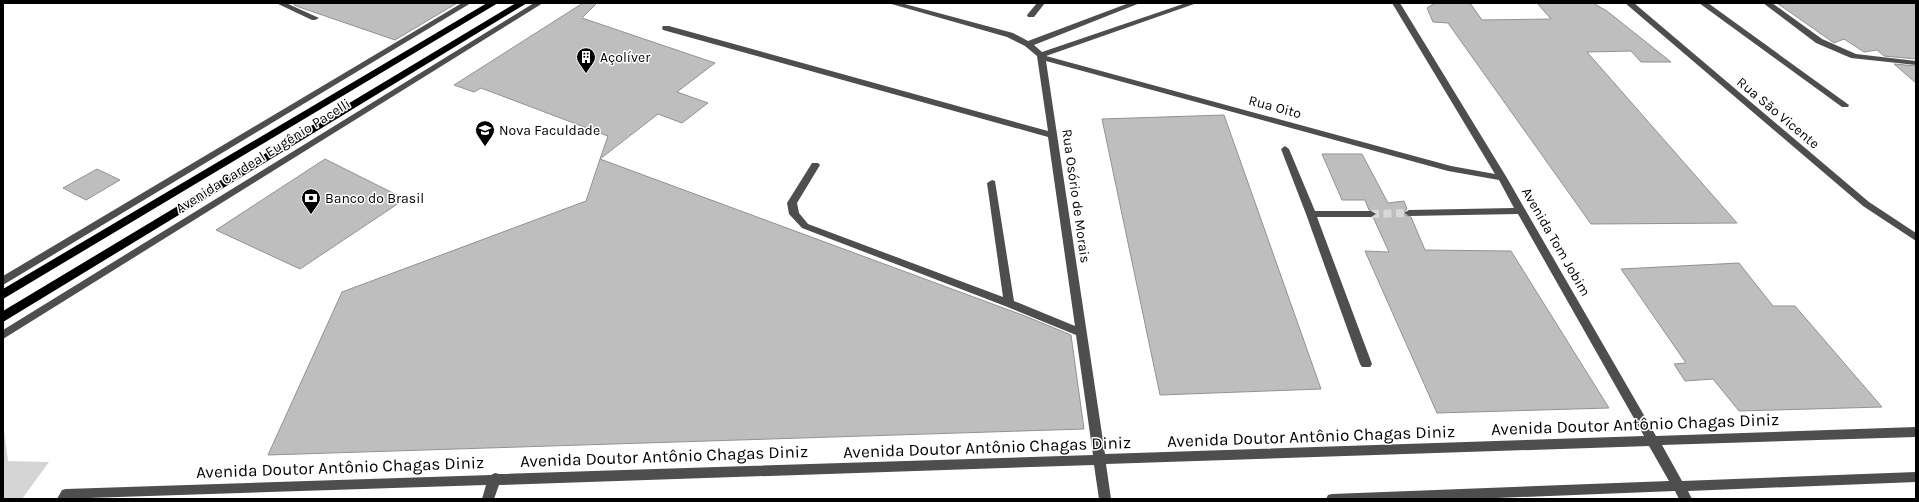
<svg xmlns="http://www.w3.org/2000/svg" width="1919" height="502" viewBox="0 0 1919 502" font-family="Karla,sans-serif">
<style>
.green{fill:#d5d5d5}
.building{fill:#bebebe;stroke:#929292}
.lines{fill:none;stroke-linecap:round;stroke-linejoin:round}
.minor-tunnel{stroke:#d9d9d9;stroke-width:8;stroke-dasharray:8 4.5;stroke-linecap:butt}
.minor{fill:#4e4e4e;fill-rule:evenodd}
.highway{fill:#000;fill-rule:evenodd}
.labels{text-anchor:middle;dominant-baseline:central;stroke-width:3;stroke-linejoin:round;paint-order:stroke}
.poi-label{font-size:14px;fill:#000;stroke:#fff;text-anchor:start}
.street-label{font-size:14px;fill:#000;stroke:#fff}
.near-street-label{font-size:17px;fill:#000;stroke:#fff}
</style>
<rect width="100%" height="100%" fill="#fff"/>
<path class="green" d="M3,423L8,461L49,462L22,499H3Z"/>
<path class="building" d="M295,3H457L395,40L299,7L294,5Z
M583,3H597L582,18L715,63L677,92L708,103L682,123L658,114L600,159L608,136L481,88L474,92L454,85Z
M1435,3H1470L1482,20L1551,19L1537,3H1593L1607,11L1671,62H1641L1631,51L1587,52L1737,223L1591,224L1448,23L1433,22L1427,8Z
M1777,3H1916V59L1884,56L1877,50L1864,52L1844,39L1834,43Z
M1894,64L1916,66V83Z
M1224,115L1321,389L1160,395L1102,119Z
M1322,154H1362L1388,203L1404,201L1407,209L1403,214L1411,217L1425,250L1511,251L1609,408L1437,413L1365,251L1389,252L1373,217L1377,213L1369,210L1365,200H1342Z
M325,159L405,199L300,269L216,230Z
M600,159L1025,316L1071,335L1084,429L268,455L342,292L586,201Z
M97,169L120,180L86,200L63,188Z
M1739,263L1773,306H1795L1882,407L1739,411L1713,379L1685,381L1674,364L1686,363L1621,269Z"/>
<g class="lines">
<path class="minor-tunnel" d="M1371,214L1409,213"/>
<path class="minor" d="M276,3H286L319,18L315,20H312Z
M462,3H471L3,285V276Z
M534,3H543L3,339V330Z
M888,3H901L1013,33L1028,41L1129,3H1140L1034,45L1042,52L1186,3H1197L1046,56L1451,166L1495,174L1392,3H1400L1507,178L1656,436L1916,427V437L1662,445L1682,481L1916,472V482L1688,491L1692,499H1679L1675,491L1472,499H1326L1328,495L1332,494L1669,481L1649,446L1106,464L1111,499H1099L1094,465L499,485L494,499H482L486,485L57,499L62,490L66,489L491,475L495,473L499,474L1093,455L1076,335L1005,306L802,228L789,214L787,203L812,163H818L820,165L797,203L799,213L808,224L1003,297L987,183L992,180L995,181L1014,301L1075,326L1048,137L663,30L662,28L663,26H669L1048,131L1037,56L1025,46L1007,37ZM1046,61L1448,171L1499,180L1514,208L1409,210L1404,213L1409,216L1518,214L1644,436L1105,454Z
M1037,3H1045L1034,17H1028L1027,15Z
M1625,3H1634L1869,202L1916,233V241L1863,206Z
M1699,3H1708L1849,105L1848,107H1842Z
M1763,3H1772L1822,39L1856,54L1916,61V65L1851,58L1816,43Z
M1285,146L1289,149L1315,211H1371L1376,214L1371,217H1317L1372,364L1370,367H1362L1360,364L1306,214L1281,149Z"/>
<path class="highway" d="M487,3H498L3,299V289Z
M516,3H527L3,322V311Z"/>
</g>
<defs>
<symbol id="building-pin" viewBox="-11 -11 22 30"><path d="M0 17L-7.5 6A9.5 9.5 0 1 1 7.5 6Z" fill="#000" stroke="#fff"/><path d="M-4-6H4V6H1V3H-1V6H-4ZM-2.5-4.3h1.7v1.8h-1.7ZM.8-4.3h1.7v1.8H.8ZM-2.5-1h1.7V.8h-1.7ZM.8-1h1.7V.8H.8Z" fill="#fff"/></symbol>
<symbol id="university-pin" viewBox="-11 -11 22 30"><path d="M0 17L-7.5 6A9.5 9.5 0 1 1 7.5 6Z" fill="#000" stroke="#fff"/><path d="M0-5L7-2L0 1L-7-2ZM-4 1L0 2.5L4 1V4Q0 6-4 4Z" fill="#fff"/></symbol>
<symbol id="bank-pin" viewBox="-11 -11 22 30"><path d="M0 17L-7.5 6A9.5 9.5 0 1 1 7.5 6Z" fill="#000" stroke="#fff"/><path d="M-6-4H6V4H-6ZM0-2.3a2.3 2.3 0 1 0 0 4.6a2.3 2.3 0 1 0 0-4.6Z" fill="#fff"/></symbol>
</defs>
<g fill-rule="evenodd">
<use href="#building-pin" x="575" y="46" width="22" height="30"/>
<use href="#university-pin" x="474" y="119" width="22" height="30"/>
<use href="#bank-pin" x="300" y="187" width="22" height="30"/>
</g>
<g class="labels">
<g class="poi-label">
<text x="600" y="57">Açolíver</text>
<text x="499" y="130">Nova Faculdade</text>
<text x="325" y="198">Banco do Brasil</text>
</g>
<g class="street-label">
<text transform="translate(1275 107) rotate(15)">Rua Oito</text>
<text transform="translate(1778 113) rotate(40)">Rua São Vicente</text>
<text transform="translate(263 156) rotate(-32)">Avenida Cardeal Eugênio Pacelli</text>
<text transform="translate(1076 196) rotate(82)">Rua Osório de Morais</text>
<text transform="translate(1556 242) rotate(60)">Avenida Tom Jobim</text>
</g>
<g class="near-street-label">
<text transform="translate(1635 424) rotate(-2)">Avenida Doutor Antônio Chagas Diniz</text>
<text transform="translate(1311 436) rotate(-2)">Avenida Doutor Antônio Chagas Diniz</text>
<text transform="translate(987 447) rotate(-2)">Avenida Doutor Antônio Chagas Diniz</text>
<text transform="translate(664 456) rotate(-2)">Avenida Doutor Antônio Chagas Diniz</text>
<text transform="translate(340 467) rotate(-2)">Avenida Doutor Antônio Chagas Diniz</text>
</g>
</g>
<rect width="1919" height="502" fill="none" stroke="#000000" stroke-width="8"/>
</svg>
